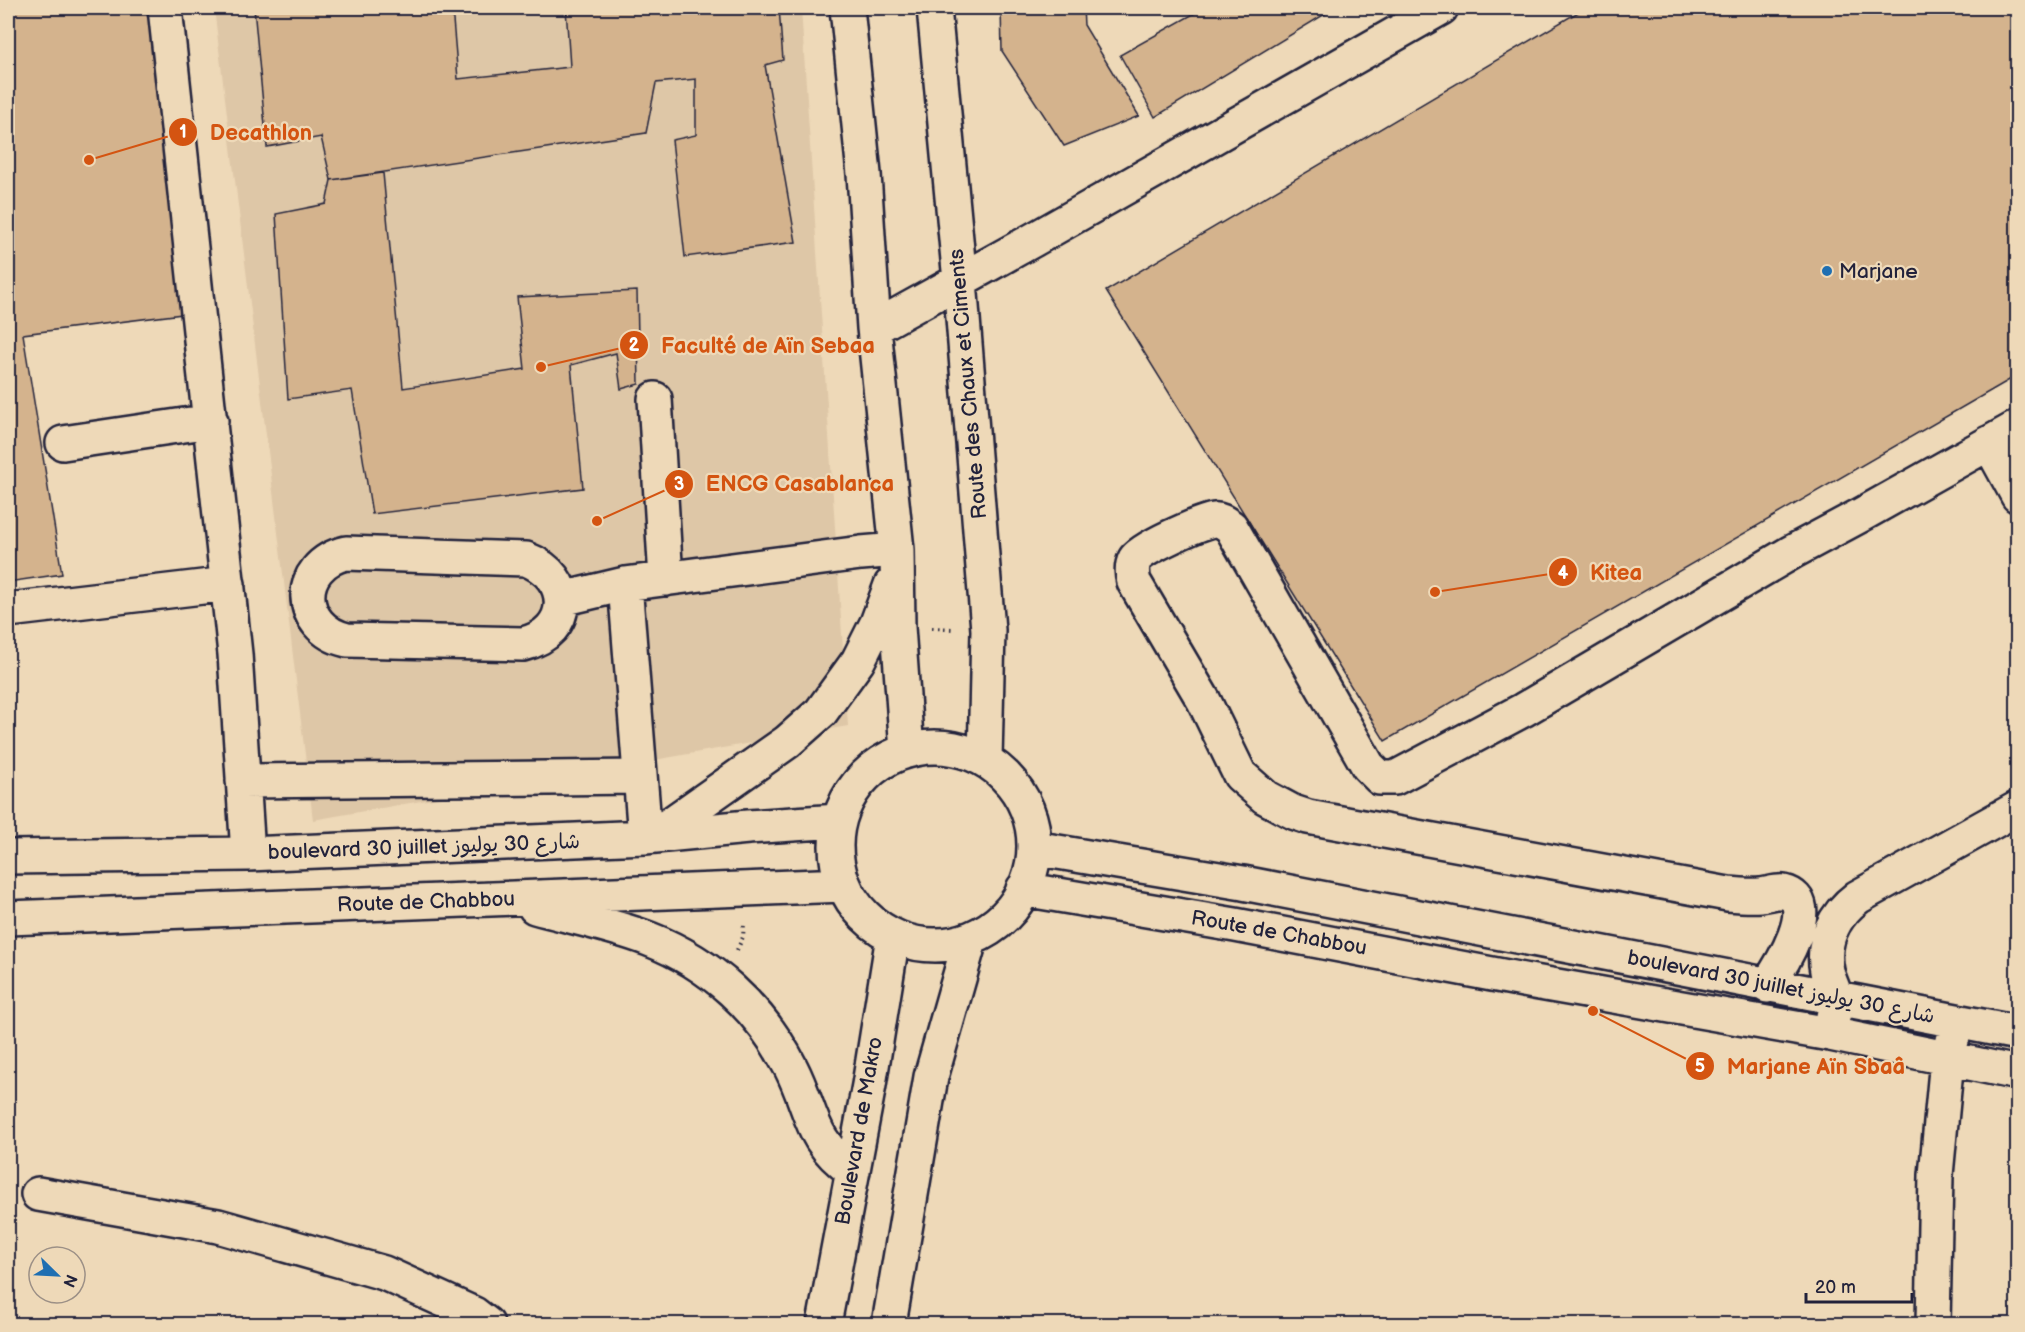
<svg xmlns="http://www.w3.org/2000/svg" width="2025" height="1332" viewBox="0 0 2025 1332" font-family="'Balsamiq Sans','Playpen Sans Arabic',sans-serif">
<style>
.built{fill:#dec7a7}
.building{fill:#d4b38d;stroke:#22223b;stroke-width:1.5}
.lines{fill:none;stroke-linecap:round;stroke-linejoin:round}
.minor-casing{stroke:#22223b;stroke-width:38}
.path{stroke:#22223b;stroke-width:4;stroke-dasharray:1.5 4.5;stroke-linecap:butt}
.minor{stroke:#eed9b8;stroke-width:33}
.poi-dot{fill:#1f6fb2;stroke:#eed9b8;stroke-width:2}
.labels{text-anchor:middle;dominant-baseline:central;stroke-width:4.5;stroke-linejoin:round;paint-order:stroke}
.poi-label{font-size:21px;fill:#22223b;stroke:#eed9b8;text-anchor:start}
.street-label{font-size:21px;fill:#22223b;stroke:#eed9b8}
.leader{fill:none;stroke:#d45411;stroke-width:2}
.callout-dot{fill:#d45411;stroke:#eed9b8;stroke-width:2}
.mark-label{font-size:18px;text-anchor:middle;font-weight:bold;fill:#fff}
.callout-label{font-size:22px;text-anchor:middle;font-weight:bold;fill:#d45411;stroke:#eed9b8;stroke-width:4.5;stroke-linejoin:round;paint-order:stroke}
</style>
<rect width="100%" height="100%" fill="#eed9b8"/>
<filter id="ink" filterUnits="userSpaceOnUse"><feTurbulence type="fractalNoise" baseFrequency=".0167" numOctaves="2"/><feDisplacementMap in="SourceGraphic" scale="12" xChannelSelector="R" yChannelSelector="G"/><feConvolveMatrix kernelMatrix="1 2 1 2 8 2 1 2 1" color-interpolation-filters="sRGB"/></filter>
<g filter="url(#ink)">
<path class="built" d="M214,8H801L848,726L313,820Z"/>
<path class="building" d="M8,8H151L190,313L23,334L62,574L8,582Z
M254,8H452L458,79L570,67L566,8H779L783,60L765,65L796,242L685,257L672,140L696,135V79L656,83L646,133L331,180L321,137L267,147Z
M1001,8H1083L1084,25L1139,116L1064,146L1002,51Z
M1204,8H1335L1155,117L1120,55Z
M1585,8H2018V375L1385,741L1106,291Z
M383,173L403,388L525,369L517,297L637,291L639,384L621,389L616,353L571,365L583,488L372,514L352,390L288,399L276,214L326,204L331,180Z"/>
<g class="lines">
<defs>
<path id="minor" d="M165,8L235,654L248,854
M847,8L864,174L874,328L897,550L898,627L907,751
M934,8L960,281L988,630L985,760
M874,328L1033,240L1441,8
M655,399L666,579
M63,443L211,421
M1989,443L2018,496
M346,553L526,559C574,577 573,632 523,644L347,640C296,628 294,565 346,553Z
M625,584L645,837
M562,599L625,584L861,553L897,550
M8,610L228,584
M836 846a99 99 0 1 1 198 0a99 99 0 1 1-198 0Z
M243,781L640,777
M655,835L787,742L821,712L858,661L877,623L891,585
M1034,848L1243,883L2018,1033
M8,857L248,854L645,837L748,827L839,821
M1023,889L1235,925L1534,982L1830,1034L2018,1073
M535,907C572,917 613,925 649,939C711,963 761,1009 791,1068C813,1111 809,1141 853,1171
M8,918L844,885
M1767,986C1779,969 1823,901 1784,892C1777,891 1769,894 1761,895C1750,896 1739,895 1728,894L1308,817L1293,812L1265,797L1240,775L1204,701L1134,582C1132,574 1131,567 1135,559C1140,549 1201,522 1214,520C1220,519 1225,523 1231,527L1368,766L1380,778H1395L1523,710L1792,552L1861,515L2018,427
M1833,1017C1834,1011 1837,1004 1836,998C1834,989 1829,981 1827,971C1821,941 1834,915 1858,897L2018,808
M38,1194L218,1226L384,1273L474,1314L487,1324
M824,1324L869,1085L893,936
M889,1324L931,1077L970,940
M1933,1324L1936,1175L1947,1059L1953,1037"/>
</defs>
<use href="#minor" class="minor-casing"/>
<path class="path" d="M932,628L954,629
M737,950L743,937L744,923"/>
<use href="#minor" class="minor"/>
</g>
</g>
<circle class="poi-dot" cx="1827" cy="271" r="6"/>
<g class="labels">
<g class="poi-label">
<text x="1839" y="271">Marjane</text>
</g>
<g class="street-label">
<text transform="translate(968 384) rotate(-95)">Route des Chaux et Ciments</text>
<text transform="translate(424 847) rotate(-2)">boulevard 30 juillet شارع 30 يوليوز</text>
<text transform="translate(426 902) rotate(-2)">Route de Chabbou</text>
<text transform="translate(1279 933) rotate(10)">Route de Chabbou</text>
<text transform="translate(1781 987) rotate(11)">boulevard 30 juillet شارع 30 يوليوز</text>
<text transform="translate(859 1131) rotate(-80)">Boulevard de Makro</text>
</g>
</g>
<path class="leader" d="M89 160L183 132M541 367L634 345M597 521L679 484M1435 592L1563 572M1593 1011L1700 1066"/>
<g class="callout-dot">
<circle cx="89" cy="160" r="6"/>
<circle cx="541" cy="367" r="6"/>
<circle cx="597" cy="521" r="6"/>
<circle cx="1435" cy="592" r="6"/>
<circle cx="1593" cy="1011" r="6"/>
<circle cx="183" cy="132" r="15"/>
<circle cx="634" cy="345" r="15"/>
<circle cx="679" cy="484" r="15"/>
<circle cx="1563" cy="572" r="15"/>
<circle cx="1700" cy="1066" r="15"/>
</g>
<g class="mark-label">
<text x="183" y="138">1</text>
<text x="634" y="351">2</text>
<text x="679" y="490">3</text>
<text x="1563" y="579">4</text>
<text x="1700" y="1072">5</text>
</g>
<g class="callout-label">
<text x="261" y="140">Decathlon</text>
<text x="768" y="353">Faculté de Aïn Sebaa</text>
<text x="800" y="491">ENCG Casablanca</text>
<text x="1616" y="580">Kitea</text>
<text x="1816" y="1074">Marjane Aïn Sbaâ</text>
</g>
<rect width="2025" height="1332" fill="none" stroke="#eed9b8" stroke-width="30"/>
<rect x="15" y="15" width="1995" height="1302" fill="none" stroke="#22223b" stroke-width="2" filter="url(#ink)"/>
<g transform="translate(57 1275) rotate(114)"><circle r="28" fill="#eed9b8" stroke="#9c9086" stroke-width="1.5"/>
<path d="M0-4.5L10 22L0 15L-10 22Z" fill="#1f6fb2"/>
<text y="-9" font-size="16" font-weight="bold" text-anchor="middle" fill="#22223b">N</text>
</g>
<path d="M1806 1293v9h106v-9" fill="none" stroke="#22223b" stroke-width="3"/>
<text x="1815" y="1293" font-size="18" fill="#22223b" stroke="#eed9b8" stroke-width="4.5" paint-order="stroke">20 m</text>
</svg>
